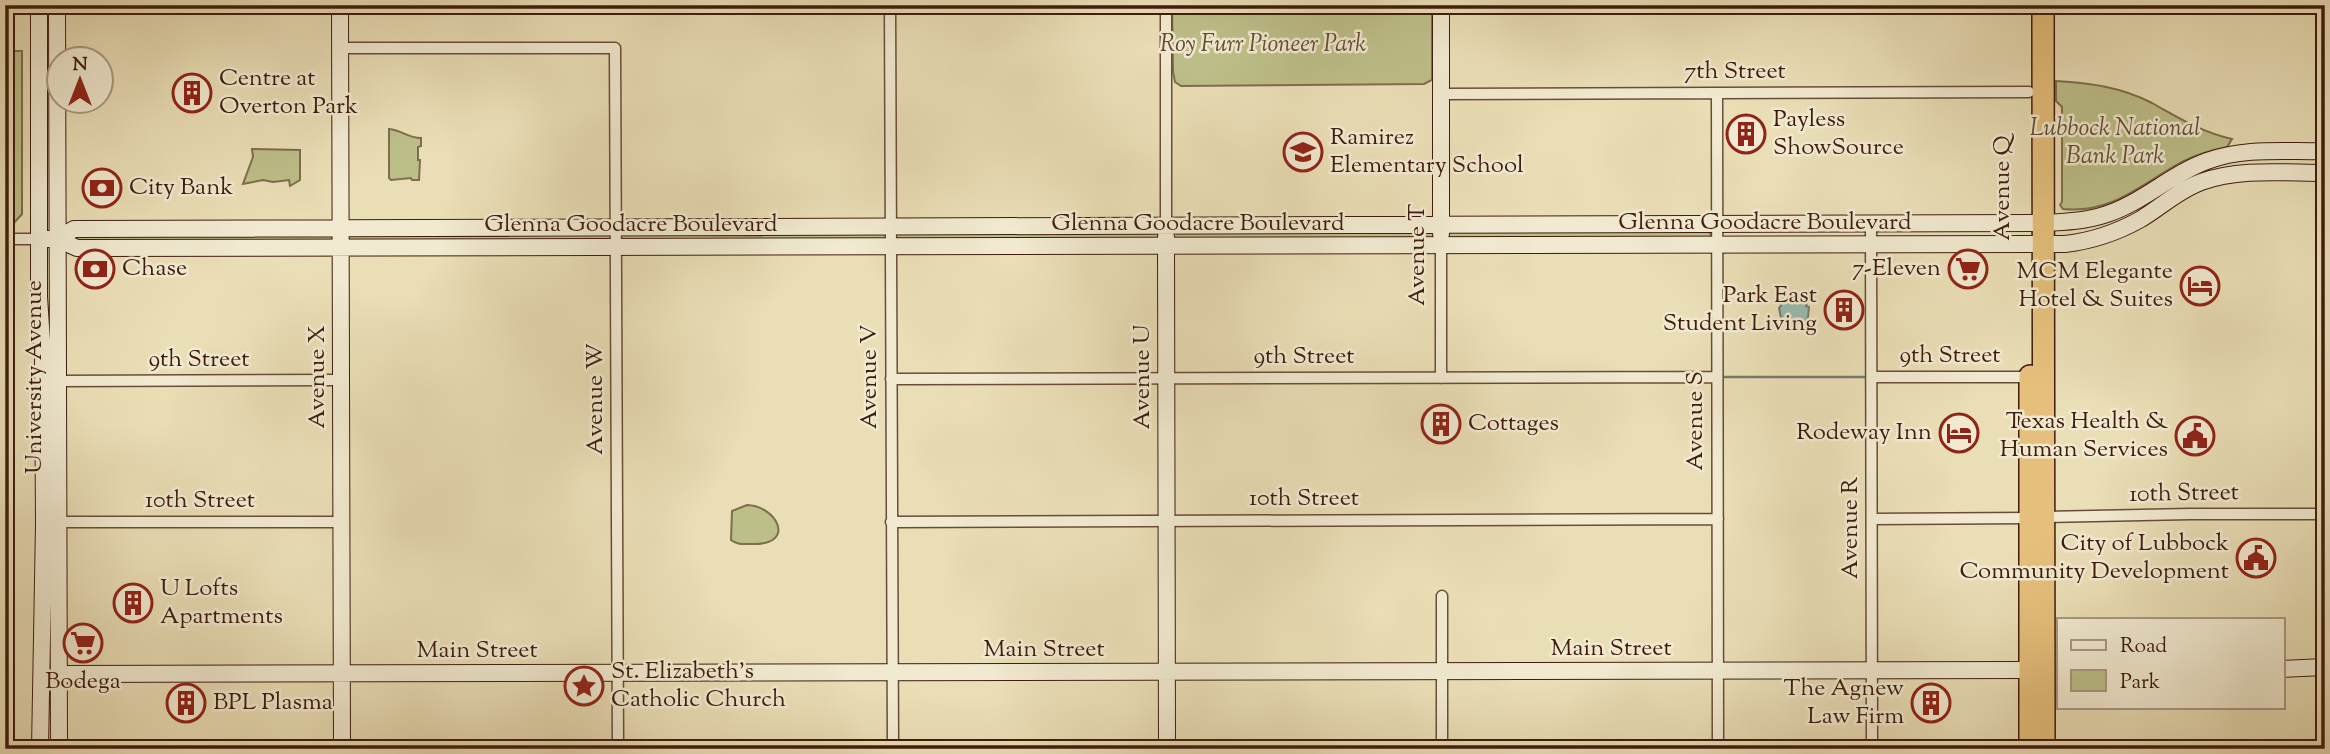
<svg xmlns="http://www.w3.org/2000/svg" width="2330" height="754" viewBox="0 0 2330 754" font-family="'Sorts Mill Goudy',serif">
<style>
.green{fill:#bdbf89;stroke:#7e6e4c;stroke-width:2}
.water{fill:#98bcb0;stroke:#747c6f;stroke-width:2}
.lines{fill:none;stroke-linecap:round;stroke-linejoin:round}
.stream{stroke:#747c6f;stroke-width:2.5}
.street-casing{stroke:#6a4c38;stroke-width:13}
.secondary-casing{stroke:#3f1c0e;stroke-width:18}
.highway-casing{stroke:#3f1c0e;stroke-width:24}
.street{stroke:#f1ead0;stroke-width:10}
.secondary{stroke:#f1ead0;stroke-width:16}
.highway{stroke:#e5bf7b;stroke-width:21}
.labels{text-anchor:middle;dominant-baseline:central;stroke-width:5;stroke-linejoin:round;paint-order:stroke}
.park-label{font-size:24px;font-style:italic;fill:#654d33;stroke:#f1ead0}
.street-label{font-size:24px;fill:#3f1c0e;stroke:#f1ead0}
.poi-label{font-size:24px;fill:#3f1c0e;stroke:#f1ead0;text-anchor:start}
</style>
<rect width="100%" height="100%" fill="#eadeb6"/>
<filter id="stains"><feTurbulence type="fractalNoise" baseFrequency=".00286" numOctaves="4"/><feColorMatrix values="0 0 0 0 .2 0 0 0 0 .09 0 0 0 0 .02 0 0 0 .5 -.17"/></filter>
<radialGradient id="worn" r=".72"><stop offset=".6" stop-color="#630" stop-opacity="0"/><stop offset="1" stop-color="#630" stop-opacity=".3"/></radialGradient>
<path class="green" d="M1172,5H1432V80L1424,84L1181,86L1175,82L1173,72Z
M5,51H22V214L12,225H5Z
M2056,81C2090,83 2121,87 2152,103C2179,118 2201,132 2232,139L2227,147C2212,150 2198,154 2184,161C2143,182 2114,214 2063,209L2060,205L2062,202V107L2056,101Z
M389,129C401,130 408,138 421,138V146L418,147V160H420L419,180H412L411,178L391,180L389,178Z
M252,149L300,150V180L290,186L289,180L273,182L263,180L243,184L253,157Z
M1709,231L1713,239L74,244L73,232Z
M747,505C777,506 797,545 752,544C744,544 737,545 731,540L732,511Z"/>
<path class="water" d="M1791,297L1808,300L1806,306L1809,307L1808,317L1805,323H1782L1779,308L1781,306L1779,300Z"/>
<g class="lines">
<path class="stream" d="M1720,377H1868"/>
<defs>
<path id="street" d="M890,5L893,749
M1166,5V225
M340,48H615L618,749
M1717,93L1718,749
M1441,94L2029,92
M1871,223L1872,749
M5,239H39
M1441,247V378
M1872,377H2030
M891,379L1717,377
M57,381L341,380
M2045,517L2190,514H2325
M1872,519L2030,518
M58,522H342
M891,522L1718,519
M1442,596V749"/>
<path id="secondary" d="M39,5V297L43,357L44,524L40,749
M57,5L59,749
M340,5L342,749
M1441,5V234
M1166,237L1167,749
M39,239H57L77,248L2065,244C2091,241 2118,232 2141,219C2161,207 2179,190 2201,182C2240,168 2284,173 2325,173
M57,239L74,229L2043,223C2065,222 2087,221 2107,214C2143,202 2171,174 2207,161C2245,147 2285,152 2325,151
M2283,669L2325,667
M58,674L2030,670"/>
<path id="highway" d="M2043,5L2044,749
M2030,376V749"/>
</defs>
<use href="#street" class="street-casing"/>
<use href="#secondary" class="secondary-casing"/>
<use href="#highway" class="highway-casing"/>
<use href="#street" class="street"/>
<use href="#secondary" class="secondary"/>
<use href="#highway" class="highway"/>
</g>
<defs>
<symbol id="building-ring" viewBox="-11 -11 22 22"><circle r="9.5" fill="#f1ead0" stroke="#8f2418" stroke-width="1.5"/><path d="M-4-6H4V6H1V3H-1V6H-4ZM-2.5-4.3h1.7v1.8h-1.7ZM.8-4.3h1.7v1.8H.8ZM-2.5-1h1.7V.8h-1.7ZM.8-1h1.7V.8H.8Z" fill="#8f2418"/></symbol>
<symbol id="school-ring" viewBox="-11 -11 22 22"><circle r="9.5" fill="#f1ead0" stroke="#8f2418" stroke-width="1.5"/><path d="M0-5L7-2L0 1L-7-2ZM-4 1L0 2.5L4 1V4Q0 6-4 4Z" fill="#8f2418"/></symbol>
<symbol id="bank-ring" viewBox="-11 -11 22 22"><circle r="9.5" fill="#f1ead0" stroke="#8f2418" stroke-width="1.5"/><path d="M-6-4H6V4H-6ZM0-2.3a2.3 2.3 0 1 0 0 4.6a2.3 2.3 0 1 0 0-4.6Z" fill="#8f2418"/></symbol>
<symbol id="supermarket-ring" viewBox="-11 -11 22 22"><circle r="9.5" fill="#f1ead0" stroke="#8f2418" stroke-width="1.5"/><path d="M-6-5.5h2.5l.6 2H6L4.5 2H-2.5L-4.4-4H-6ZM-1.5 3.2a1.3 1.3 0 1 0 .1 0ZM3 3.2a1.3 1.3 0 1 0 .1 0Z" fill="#8f2418"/></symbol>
<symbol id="hotel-ring" viewBox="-11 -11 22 22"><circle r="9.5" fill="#f1ead0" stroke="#8f2418" stroke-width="1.5"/><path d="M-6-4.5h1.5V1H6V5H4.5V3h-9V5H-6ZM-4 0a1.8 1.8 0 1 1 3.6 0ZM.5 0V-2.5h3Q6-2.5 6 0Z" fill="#8f2418"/></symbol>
<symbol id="civic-ring" viewBox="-11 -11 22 22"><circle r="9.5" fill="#f1ead0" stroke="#8f2418" stroke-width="1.5"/><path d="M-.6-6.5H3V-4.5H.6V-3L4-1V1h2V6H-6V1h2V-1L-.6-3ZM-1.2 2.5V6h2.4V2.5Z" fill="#8f2418"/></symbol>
<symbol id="sight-ring" viewBox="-11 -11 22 22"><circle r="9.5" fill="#f1ead0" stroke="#8f2418" stroke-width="1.5"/><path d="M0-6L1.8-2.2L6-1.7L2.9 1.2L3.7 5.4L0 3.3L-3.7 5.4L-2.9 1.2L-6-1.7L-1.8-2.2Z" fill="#8f2418"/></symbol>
</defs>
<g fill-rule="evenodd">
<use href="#building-ring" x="170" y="71" width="44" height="44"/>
<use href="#building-ring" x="1724" y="112" width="44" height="44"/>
<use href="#school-ring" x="1281" y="130" width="44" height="44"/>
<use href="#bank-ring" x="80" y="166" width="44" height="44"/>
<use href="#bank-ring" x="73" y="247" width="44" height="44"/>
<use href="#supermarket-ring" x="1946" y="247" width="44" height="44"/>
<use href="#hotel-ring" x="2178" y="264" width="44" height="44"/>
<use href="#building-ring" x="1822" y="288" width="44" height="44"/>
<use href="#building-ring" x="1419" y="402" width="44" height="44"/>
<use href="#hotel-ring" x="1937" y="411" width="44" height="44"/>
<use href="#civic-ring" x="2173" y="414" width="44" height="44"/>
<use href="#civic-ring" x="2234" y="536" width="44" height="44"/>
<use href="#building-ring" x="111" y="581" width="44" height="44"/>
<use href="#supermarket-ring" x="61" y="621" width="44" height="44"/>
<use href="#sight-ring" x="562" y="664" width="44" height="44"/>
<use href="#building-ring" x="164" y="681" width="44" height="44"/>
<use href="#building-ring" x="1909" y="681" width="44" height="44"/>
</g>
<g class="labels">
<g class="park-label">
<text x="1263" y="45">Roy Furr Pioneer Park</text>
<text x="2115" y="129">Lubbock National<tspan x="2115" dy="28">Bank Park</tspan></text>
</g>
<g class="street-label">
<text x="1735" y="72">7th Street</text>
<text transform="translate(2003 188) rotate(-90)">Avenue Q</text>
<text x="1765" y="223">Glenna Goodacre Boulevard</text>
<text x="1198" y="224">Glenna Goodacre Boulevard</text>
<text x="631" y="225">Glenna Goodacre Boulevard</text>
<text transform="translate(1418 255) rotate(-90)">Avenue T</text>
<text x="1950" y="356">9th Street</text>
<text x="1304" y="357">9th Street</text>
<text x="199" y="360">9th Street</text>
<text transform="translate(35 377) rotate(-90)">University Avenue</text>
<text transform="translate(318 377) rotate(-90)">Avenue X</text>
<text transform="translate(870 377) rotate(-90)">Avenue V</text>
<text transform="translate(1143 377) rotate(-90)">Avenue U</text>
<text transform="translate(596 399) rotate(-90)">Avenue W</text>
<text transform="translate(1696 421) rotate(-90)">Avenue S</text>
<text transform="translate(2184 494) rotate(-1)">10th Street</text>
<text x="1304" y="499">10th Street</text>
<text x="200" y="501">10th Street</text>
<text transform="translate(1851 528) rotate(-90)">Avenue R</text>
<text x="1611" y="649">Main Street</text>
<text x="1044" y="650">Main Street</text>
<text x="477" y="651">Main Street</text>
</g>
<g class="poi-label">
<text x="219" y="79">Centre at<tspan x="219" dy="28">Overton Park</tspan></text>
<text x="1773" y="120">Payless<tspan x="1773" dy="28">ShowSource</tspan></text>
<text x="1330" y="138">Ramirez<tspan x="1330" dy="28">Elementary School</tspan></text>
<text x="129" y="188">City Bank</text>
<text x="122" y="269">Chase</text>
<text x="1941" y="269" text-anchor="end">7-Eleven</text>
<text x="2173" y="272" text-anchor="end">MCM Elegante<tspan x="2173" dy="28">Hotel &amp; Suites</tspan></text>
<text x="1817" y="296" text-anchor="end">Park East<tspan x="1817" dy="28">Student Living</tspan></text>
<text x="2168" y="422" text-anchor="end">Texas Health &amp;<tspan x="2168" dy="28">Human Services</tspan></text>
<text x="1468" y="424">Cottages</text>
<text x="1932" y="433" text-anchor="end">Rodeway Inn</text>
<text x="2229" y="544" text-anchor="end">City of Lubbock<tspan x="2229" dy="28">Community Development</tspan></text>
<text x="160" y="589">U Lofts<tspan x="160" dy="28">Apartments</tspan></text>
<text x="611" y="672">St. Elizabeth's<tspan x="611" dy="28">Catholic Church</tspan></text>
<text x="83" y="682" text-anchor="middle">Bodega</text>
<text x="1904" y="689" text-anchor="end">The Agnew<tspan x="1904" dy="28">Law Firm</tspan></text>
<text x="213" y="703">BPL Plasma</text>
</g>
</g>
<rect width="2330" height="754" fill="none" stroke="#eadeb6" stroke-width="28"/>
<rect x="7" y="7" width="2316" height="740" fill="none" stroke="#3f1c0e" stroke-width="3.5"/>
<rect x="14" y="14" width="2302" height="726" fill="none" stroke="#3f1c0e" stroke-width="2"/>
<rect x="2057" y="618" width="228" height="91" fill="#f1ead0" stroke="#aa9882" stroke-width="2"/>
<rect x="2071" y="640" width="35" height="10" fill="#f1ead0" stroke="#aa9882" stroke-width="2"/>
<text x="2120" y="652" font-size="21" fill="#3f1c0e">Road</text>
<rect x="2071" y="670" width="35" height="21" fill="#bdbf89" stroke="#aa9882" stroke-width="2"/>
<text x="2120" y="688" font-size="21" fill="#3f1c0e">Park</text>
<g transform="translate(80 80)"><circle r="33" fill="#f1ead0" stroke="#aa9882" stroke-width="2"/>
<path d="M0-5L12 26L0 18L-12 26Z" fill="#8f2418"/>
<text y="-10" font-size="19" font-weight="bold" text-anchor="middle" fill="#3f1c0e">N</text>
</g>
<rect width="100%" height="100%" filter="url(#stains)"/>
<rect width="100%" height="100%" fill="url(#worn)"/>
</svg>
